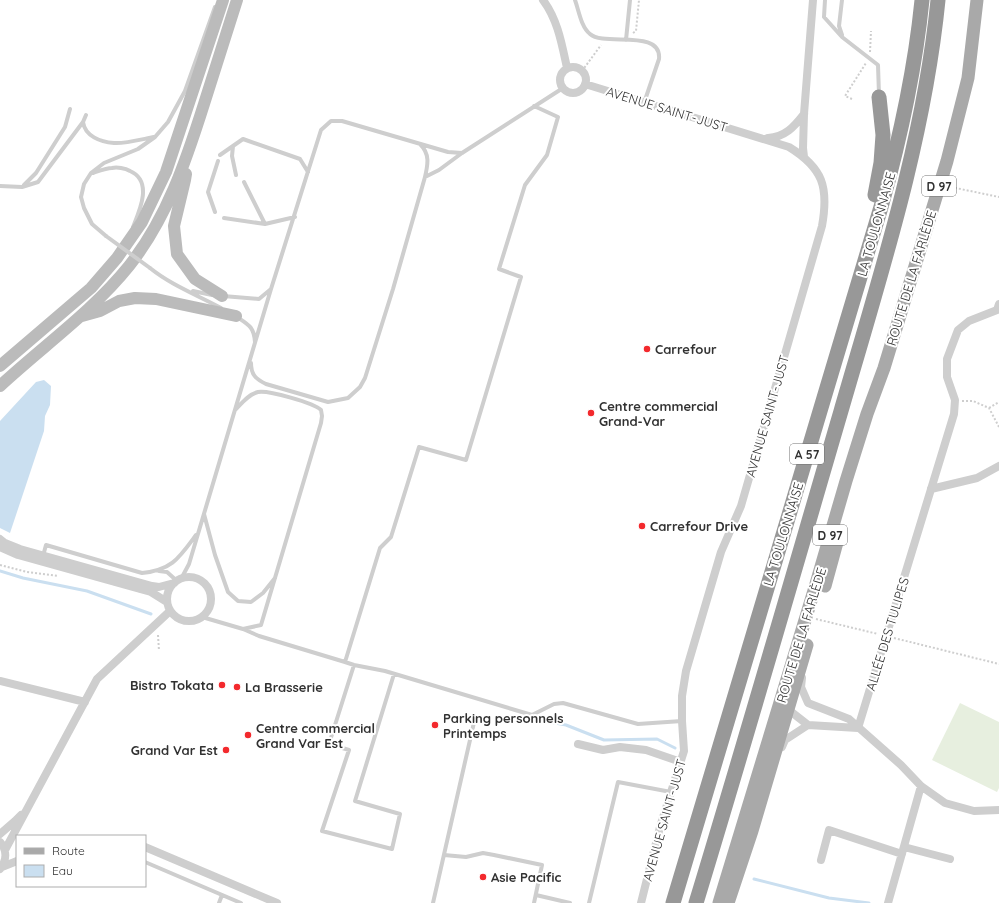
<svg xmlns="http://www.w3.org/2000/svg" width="999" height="903" viewBox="0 0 999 903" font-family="Quicksand,sans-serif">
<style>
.grass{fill:#e7efdf}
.water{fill:#cadff0}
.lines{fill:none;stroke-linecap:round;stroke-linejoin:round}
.stream{stroke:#cadff0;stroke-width:3}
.path{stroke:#cecece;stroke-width:2;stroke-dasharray:2 2;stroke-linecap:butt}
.lane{stroke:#cecece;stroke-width:4}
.street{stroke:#cecece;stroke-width:8}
.secondary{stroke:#bbb;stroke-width:12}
.primary{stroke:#a9a9a9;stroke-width:13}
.highway{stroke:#989898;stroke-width:15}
.lane-bridge{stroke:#cecece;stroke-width:4}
.poi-dot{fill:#f3292d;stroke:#fff;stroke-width:1.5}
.labels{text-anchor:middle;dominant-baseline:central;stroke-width:4;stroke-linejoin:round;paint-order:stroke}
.shield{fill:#fff;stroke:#6f6f6f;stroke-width:1}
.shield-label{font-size:12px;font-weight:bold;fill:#313131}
.street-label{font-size:13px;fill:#313131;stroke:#fff}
.poi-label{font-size:13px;font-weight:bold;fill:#313131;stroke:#fff;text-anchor:start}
</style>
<rect width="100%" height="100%" fill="#fff"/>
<path class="grass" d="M960,703L999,722V788L997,792L932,760Z"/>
<path class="water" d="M44,380L51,386L50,405L45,416L44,431L10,533L0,528V421L36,382Z"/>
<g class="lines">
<path class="stream" d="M0,571L23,578L87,591L151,614
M544,721L566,725L604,740L657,739L675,748
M754,879L829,898L869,903"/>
<path class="path" d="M633,33L636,31L639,0
M870,52L871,31
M582,71L601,45
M852,99L845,96L866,63
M951,187L999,197
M962,401H973L989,408L999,427
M989,408L999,402
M0,565L27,572L58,576
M816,619L878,634
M158,635L159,651
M894,638L999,664"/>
<path class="lane" d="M575,0C579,11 581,27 590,34C604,47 662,28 659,59L644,103
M825,0L824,17L842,37L878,65L879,95
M842,35L839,26L842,0
M626,40L630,0
M83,122C85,136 100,142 114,143C124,144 143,139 154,137
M420,144C430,154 428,164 425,177
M233,146L232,156L236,175
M220,155L243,139L300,159L308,172
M93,173C99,171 106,168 112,168C117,167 125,168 130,171C153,181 140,210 133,227
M244,182L265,224
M24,185L36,173L65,127L70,109
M0,186L22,187L38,182L83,122L86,115
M215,212L208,192L218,161
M224,218L265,224L295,217
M106,236L92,224L84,208L81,197L84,184L91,173L104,163L138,149L155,137L168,122L185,91L215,7
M150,268C171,285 197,295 221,308
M193,291L212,295
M223,296L259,299L271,289
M237,317C249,325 254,327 255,342
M251,363C251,375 256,379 266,384L328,402L348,398L360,387L365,378L393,289L425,177L439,170L462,153L563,88
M236,409C242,403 249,394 258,392C268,390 314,403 321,410L322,416L321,423L261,625L243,629
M204,514L215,555L228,592L238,601L251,602L263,593L275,578
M43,556L46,545L142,573C172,570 179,558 196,535
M159,571L167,572L177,581
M181,579L189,564L271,289L321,130L331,121H342L448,152L462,153
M202,617L243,629L259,636L345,662L380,548L391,537L419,447L466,460L521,277L499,269L525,185L547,155L558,117L534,106
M345,662L354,665L385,671L532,715L554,704L563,703L638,724L682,721
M354,665L329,744L349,750L322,831L392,849L400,814L355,801L394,674
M444,855L466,857L483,853L494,855L542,865L534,903
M145,862L241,903
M536,895L570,903
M219,903L222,895
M433,903L475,718
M589,903L618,782L671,792"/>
<path class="street" d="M543,0C558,20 562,45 567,68
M560 80a13 13 0 1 1 26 0a13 13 0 1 1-26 0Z
M585,84L789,147C823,168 829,187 822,226L741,506L721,552L686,671L682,696V721L684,751L660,827L641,903
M768,138C785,137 794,127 804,114
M804,157L803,148L804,114L813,0
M931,489L977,478L999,466
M0,539L5,543L20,549L152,586L159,587L174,583
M0,547L18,555L140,589L151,592L167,602
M167 599a22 22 0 1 1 44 0a22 22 0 1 1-44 0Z
M802,678L801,687L808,703L849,719L901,765L921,786L945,803L974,811L999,810
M0,681L85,702
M785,707L808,725L858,728
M858,728L954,414L955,400L947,377V359L958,330L969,321L997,310L999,304
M578,744L603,750L620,747L646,750L681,762
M782,747L785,740L808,725
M0,834L15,821L21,815
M0,842C7,850 7,860 0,869
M145,847L277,903
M904,847L950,859
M5,850L97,679L170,611
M821,860L829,830L902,854
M2,867L17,861
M888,903L921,786"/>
<path class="secondary" d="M186,174L185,180L174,226L177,254L195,279L222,296
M82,316L100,311L119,301L135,298L156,299L236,316
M0,366L91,288L117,258L142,222L166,172L223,0
M0,386C43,346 92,312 129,266C167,218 186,161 204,104C215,69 226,35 237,0"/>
<path class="primary" d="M825,586L839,535
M719,903L816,584L846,481L867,414L884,368L947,161L968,78L977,0
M728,903L752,831L807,645"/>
<path class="highway" d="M875,195L881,163L883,135L879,97
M673,903L881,207C900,139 915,70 922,0
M696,903C746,739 793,575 841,411C880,276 924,141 938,0"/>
<path class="lane-bridge" d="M106,236L150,268"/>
</g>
<g class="poi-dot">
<circle cx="647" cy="349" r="4"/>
<circle cx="591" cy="413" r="4"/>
<circle cx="642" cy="526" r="4"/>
<circle cx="222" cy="685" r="4"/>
<circle cx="237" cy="687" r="4"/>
<circle cx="435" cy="725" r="4"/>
<circle cx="248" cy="735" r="4"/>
<circle cx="226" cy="750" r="4"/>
<circle cx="483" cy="877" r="4"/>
</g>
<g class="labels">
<g class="shield">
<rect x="922" y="176" width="34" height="20" rx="3"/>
<rect x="790" y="444" width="34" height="20" rx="3"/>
<rect x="813" y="525" width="34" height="20" rx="3"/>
</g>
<g class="shield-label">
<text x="939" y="186">D 97</text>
<text x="807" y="454">A 57</text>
<text x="830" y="535">D 97</text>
</g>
<g class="street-label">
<text transform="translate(667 109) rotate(17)">AVENUE SAINT-JUST</text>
<text transform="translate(876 224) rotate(-74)">LA TOULONNAISE</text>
<text transform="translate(911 278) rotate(-73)">ROUTE DE LA FARLÈDE</text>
<text transform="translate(767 416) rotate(-74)">AVENUE SAINT-JUST</text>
<text transform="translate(783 534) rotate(-73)">LA TOULONNAISE</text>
<text transform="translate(887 634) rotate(-73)">ALLÉE DES TULIPES</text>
<text transform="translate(801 635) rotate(-73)">ROUTE DE LA FARLÈDE</text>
<text transform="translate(664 820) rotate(-74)">AVENUE SAINT-JUST</text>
</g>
<g class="poi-label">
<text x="655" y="349">Carrefour</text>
<text x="599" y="406">Centre commercial<tspan x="599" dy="15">Grand-Var</tspan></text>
<text x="650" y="526">Carrefour Drive</text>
<text x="214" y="685" text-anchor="end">Bistro Tokata</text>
<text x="245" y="687">La Brasserie</text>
<text x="443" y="718">Parking personnels<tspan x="443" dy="15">Printemps</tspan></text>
<text x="256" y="728">Centre commercial<tspan x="256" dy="15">Grand Var Est</tspan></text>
<text x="218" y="750" text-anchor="end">Grand Var Est</text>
<text x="491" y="877">Asie Pacific</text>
</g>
</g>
<rect x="16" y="835" width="130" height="52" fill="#ffffff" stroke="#adadad"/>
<rect x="24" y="848" width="20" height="6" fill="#a9a9a9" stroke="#adadad"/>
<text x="52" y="855" font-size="12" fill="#313131">Route</text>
<rect x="24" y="865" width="20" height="12" fill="#cadff0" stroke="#adadad"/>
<text x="52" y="875" font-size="12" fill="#313131">Eau</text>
</svg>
